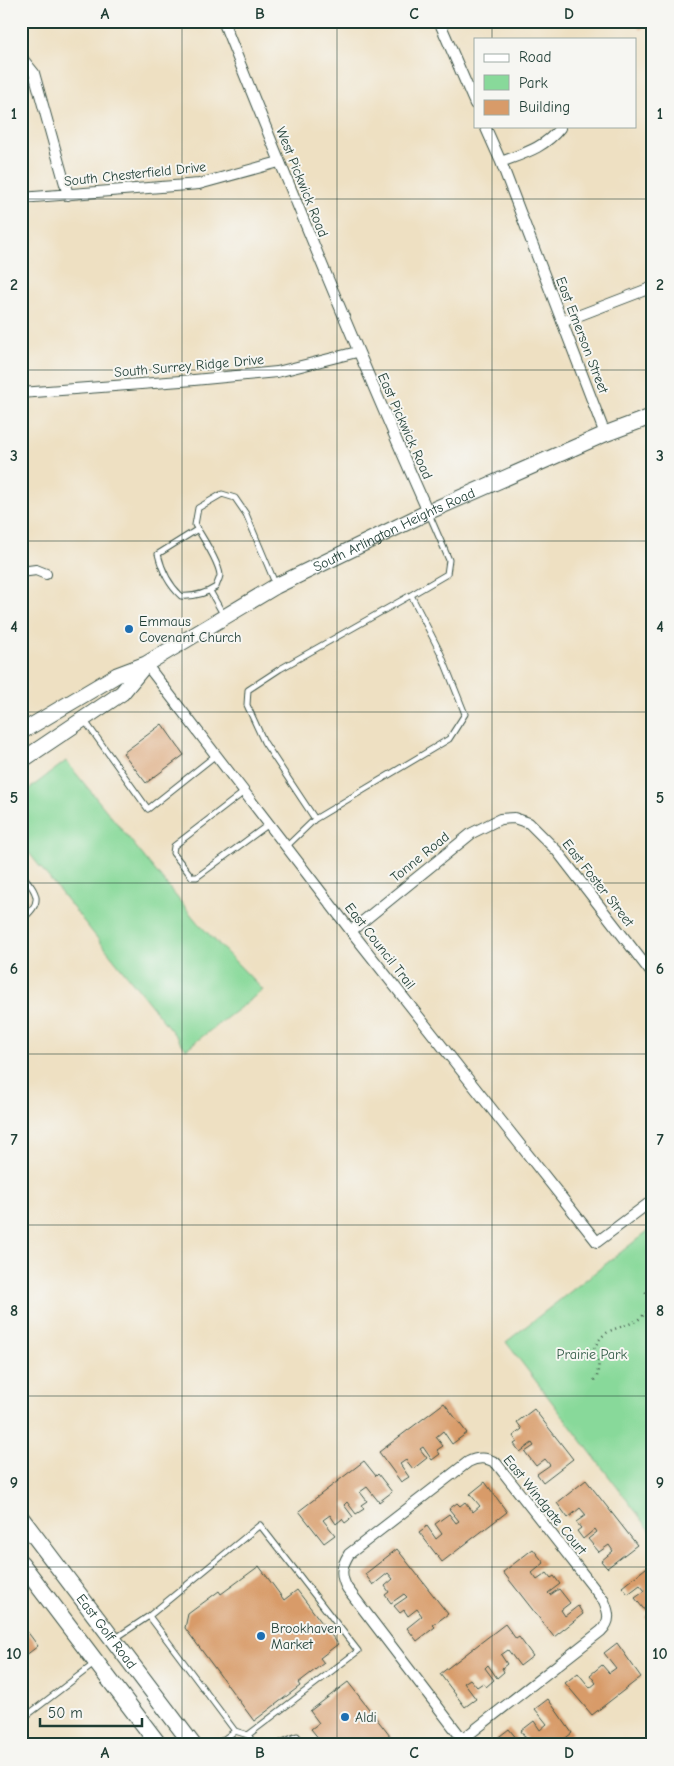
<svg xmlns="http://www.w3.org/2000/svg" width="674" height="1766" viewBox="0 0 674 1766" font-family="'Comic Neue',sans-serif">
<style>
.green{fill:#88d99a;stroke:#548b67}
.building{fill:#d89b69}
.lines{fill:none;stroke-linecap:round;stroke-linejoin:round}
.service-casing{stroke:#3e5549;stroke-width:7}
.minor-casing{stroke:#3e5549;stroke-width:12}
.secondary-casing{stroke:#3e5549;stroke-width:17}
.primary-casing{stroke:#3e5549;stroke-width:18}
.path{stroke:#3e5549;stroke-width:2.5;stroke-dasharray:1 4;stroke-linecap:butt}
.service{stroke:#fff;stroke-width:5}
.minor{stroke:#fff;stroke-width:10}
.secondary{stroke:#fff;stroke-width:15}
.primary{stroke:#fff;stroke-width:16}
.grid{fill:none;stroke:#1f3d34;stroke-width:1;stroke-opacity:0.55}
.poi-dot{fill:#1f6fb2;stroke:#f6f6f2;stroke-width:2}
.labels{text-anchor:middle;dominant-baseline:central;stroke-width:4;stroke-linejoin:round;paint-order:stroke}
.street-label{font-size:14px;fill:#1f3d34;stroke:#f6f6f2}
.poi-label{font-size:14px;fill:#1f3d34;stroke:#f6f6f2;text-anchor:start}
.park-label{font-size:14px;fill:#345c48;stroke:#f6f6f2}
.neatline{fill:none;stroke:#1f3d34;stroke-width:2}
.grid-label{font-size:16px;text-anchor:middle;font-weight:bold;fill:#1f3d34}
</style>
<rect width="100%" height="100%" fill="#f6f6f2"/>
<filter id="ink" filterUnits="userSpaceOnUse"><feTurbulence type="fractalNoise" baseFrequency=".02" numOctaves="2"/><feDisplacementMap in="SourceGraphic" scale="10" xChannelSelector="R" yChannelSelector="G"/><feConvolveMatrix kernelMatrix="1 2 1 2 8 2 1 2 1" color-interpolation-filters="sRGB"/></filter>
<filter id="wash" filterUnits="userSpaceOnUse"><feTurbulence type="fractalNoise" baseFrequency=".0096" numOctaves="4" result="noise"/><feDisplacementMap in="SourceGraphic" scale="20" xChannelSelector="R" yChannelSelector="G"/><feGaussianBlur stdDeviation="1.12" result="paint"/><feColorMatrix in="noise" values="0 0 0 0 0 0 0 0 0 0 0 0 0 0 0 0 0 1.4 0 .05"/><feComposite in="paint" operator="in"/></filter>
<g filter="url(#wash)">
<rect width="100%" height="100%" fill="#eee0c2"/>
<path class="green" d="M66,761L197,922L263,990L186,1049L21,843V795Z
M653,1227V1534L506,1342Z"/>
<g id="blocks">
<path class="building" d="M634,21H652L640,30Z
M162,724L184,755L146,783L123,753Z
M21,891L28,900L21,904Z
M444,1403L467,1433L452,1444L443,1431L436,1437L443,1446L437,1450L440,1454L432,1460L423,1447L420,1449L427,1458L413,1469L406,1460L400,1464L409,1477L401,1482L379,1452Z
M534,1409L573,1459L543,1482L537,1474L550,1465L545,1459L536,1466L525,1452L534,1446L532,1443L520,1452L514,1444L517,1442L513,1436L522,1429L517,1422Z
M364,1461L376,1476L378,1474L392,1492L379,1502L367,1487L360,1492L367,1501L361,1505L364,1509L356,1514L347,1502L344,1505L353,1517L345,1523L342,1519L336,1524L330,1515L323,1520L335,1535L324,1543L299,1511Z
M586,1480L637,1545L607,1568L601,1561L613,1551L609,1545L599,1552L588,1539L597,1532L595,1529L583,1539L577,1531L581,1528L576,1522L586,1515L580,1508L568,1518L557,1503Z
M485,1482L507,1512L442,1562L419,1532L427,1526L436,1539L442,1534L435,1524L449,1514L456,1523L459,1521L449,1509L457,1503L460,1506L465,1502L473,1512L480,1506L470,1494Z
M397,1549L448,1614L433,1625L435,1627L417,1641L407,1628L422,1616L417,1609L408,1616L404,1610L400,1613L394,1606L407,1597L404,1594L391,1603L385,1595L389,1592L385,1586L393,1579L388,1573L373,1585L365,1574Z
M533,1549L544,1563L532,1573L537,1580L547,1573L551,1578L554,1576L560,1584L548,1593L550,1595L559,1589L570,1603L561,1610L565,1616L578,1606L583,1614L554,1637L503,1572Z
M651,1564L653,1566V1607L646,1612L635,1598L645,1591L640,1585L628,1594L622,1587Z
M259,1566L284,1600L297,1590L338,1644L320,1658L324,1663L298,1683L300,1686L254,1721L185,1628L188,1614L219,1591L221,1594Z
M653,1611V1624L651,1625L645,1617Z
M21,1623L38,1646L21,1659Z
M505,1624L516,1639L519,1637L533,1656L520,1666L508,1650L501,1655L507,1664L502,1668L504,1672L497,1678L488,1665L485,1668L494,1680L486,1687L483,1683L477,1687L470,1679L464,1683L476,1699L465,1707L440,1674Z
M617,1643L641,1677L592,1715L565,1683L578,1673L590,1688L596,1683L590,1675L602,1665L609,1673L616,1668L604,1653Z
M348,1682L397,1745H324L311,1729L319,1723L310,1711Z
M548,1699L572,1733L557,1745H500L496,1739L509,1729L521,1744L527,1740L521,1731L534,1721L540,1730L547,1724L535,1709Z
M653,1737V1745H642Z"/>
</g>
</g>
<g filter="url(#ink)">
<use href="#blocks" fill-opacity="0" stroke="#3e5549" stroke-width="1"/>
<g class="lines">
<defs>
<path id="service" d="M198,529L158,554C162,571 168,584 181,596C194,597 205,594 216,587C217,583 220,578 220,575C219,563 202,536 195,525L198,508L222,494L235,498L246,514L275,583
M210,591L223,614
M85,721L148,809L216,755
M244,792L174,846L173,853L192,877H197L269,824
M315,819L264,742L247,705L248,690L280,669L411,595
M287,846L315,819L449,739L465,714L441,654L411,595L447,574L449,560L429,514
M21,873C37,893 45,902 21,920
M149,1616L260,1525L358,1651L248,1735L235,1731
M116,1638L149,1616L235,1731L216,1745
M21,1720L94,1664
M248,1735L255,1745
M276,1745L297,1736L304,1745"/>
<path id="minor" d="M223,21C289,186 356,350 428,512
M439,21L475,104
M21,57L34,73L68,195
M485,126L501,162L605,434
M501,162C525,153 544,148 560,128L559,126
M21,198L199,184L279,162
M562,322L653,287
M21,393L194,380L277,372L357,352
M21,572L36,570L46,574
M146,664L351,931L597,1242L653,1200
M351,931L472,833L500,819L514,818L529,823L557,851L653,975
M463,1739L601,1631C611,1621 609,1613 604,1601L496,1463C486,1457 478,1457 468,1462L349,1554C341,1567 340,1575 347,1588L467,1745"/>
<g id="secondary">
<path id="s1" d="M21,732L117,675L146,664L276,586L428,512L605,434L653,416"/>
<path d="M21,761L122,693L145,665"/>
</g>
<g id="primary">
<path id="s2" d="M21,1518L193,1745"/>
<path d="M21,1563L159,1745"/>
</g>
</defs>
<use href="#service" class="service-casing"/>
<use href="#minor" class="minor-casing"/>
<use href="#secondary" class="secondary-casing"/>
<use href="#primary" class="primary-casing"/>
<path class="path" d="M645,1292L653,1301
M594,1380L597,1377L599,1362L594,1356L593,1351C604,1326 616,1331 636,1321C643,1317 648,1310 653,1303"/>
<use href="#service" class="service"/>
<use href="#minor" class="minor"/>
<use href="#secondary" class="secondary"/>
<use href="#primary" class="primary"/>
</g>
</g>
<path class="grid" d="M182,21V1745M337,21V1745M492,21V39M492,126V1745M21,199H653M21,370H653M21,541H653M21,712H653M21,883H653M21,1054H653M21,1225H653M21,1396H653M21,1567H653"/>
<g class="poi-dot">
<circle cx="129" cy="629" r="5"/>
<circle cx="261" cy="1636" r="5"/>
<circle cx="345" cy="1717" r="5"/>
</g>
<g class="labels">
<g class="street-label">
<text transform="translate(135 174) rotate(-6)">South Chesterfield Drive</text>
<text transform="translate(302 182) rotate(68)">West Pickwick Road</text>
<text transform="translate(582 335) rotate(69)">East Emerson Street</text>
<text transform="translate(189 366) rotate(-5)">South Surrey Ridge Drive</text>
<text transform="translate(405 426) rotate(66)">East Pickwick Road</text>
<text stroke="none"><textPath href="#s1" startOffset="425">South Arlington Heights Road</textPath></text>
<text transform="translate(420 857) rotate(-39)">Tonne Road</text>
<text transform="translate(598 883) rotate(52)">East Foster Street</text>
<text transform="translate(380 946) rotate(52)">East Council Trail</text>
<text transform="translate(545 1505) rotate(51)">East Windgate Court</text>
<text stroke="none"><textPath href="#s2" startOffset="142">East Golf Road</textPath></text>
</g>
<g class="poi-label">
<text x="139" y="621">Emmaus<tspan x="139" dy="16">Covenant Church</tspan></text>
<text x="271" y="1628">Brookhaven<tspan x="271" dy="16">Market</tspan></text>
<text x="355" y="1717">Aldi</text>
</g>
<g class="park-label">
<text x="592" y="1354">Prairie Park</text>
</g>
</g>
<rect width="674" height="1766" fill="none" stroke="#f6f6f2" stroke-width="55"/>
<rect x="474" y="38" width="162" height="90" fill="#f6f6f2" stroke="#a0aca6"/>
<rect x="484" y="54" width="25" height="8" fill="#ffffff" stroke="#a0aca6"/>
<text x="519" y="62" font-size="15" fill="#1f3d34">Road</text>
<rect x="484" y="75" width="25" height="15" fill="#88d99a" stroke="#a0aca6"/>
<text x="519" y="88" font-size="15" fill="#1f3d34">Park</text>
<rect x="484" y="100" width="25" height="15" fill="#d89b69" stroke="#a0aca6"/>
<text x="519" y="112" font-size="15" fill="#1f3d34">Building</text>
<path d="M40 1718v8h102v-8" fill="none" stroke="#1f3d34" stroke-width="2.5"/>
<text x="48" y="1718" font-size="15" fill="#1f3d34" stroke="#f6f6f2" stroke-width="4" paint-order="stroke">50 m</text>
<rect x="28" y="28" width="618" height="1710" class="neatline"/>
<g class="grid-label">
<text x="105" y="19">A</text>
<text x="260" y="19">B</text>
<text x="414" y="19">C</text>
<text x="569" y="19">D</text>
<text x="14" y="119">1</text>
<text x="660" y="119">1</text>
<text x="14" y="290">2</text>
<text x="660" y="290">2</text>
<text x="14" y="461">3</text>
<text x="660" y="461">3</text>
<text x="14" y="632">4</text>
<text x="660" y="632">4</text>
<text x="14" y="803">5</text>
<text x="660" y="803">5</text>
<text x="14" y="974">6</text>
<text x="660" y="974">6</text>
<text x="14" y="1145">7</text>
<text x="660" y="1145">7</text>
<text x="14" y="1316">8</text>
<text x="660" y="1316">8</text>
<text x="14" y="1488">9</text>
<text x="660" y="1488">9</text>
<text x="14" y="1659">10</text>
<text x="660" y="1659">10</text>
<text x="105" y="1758">A</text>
<text x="260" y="1758">B</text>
<text x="414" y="1758">C</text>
<text x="569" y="1758">D</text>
</g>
</svg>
